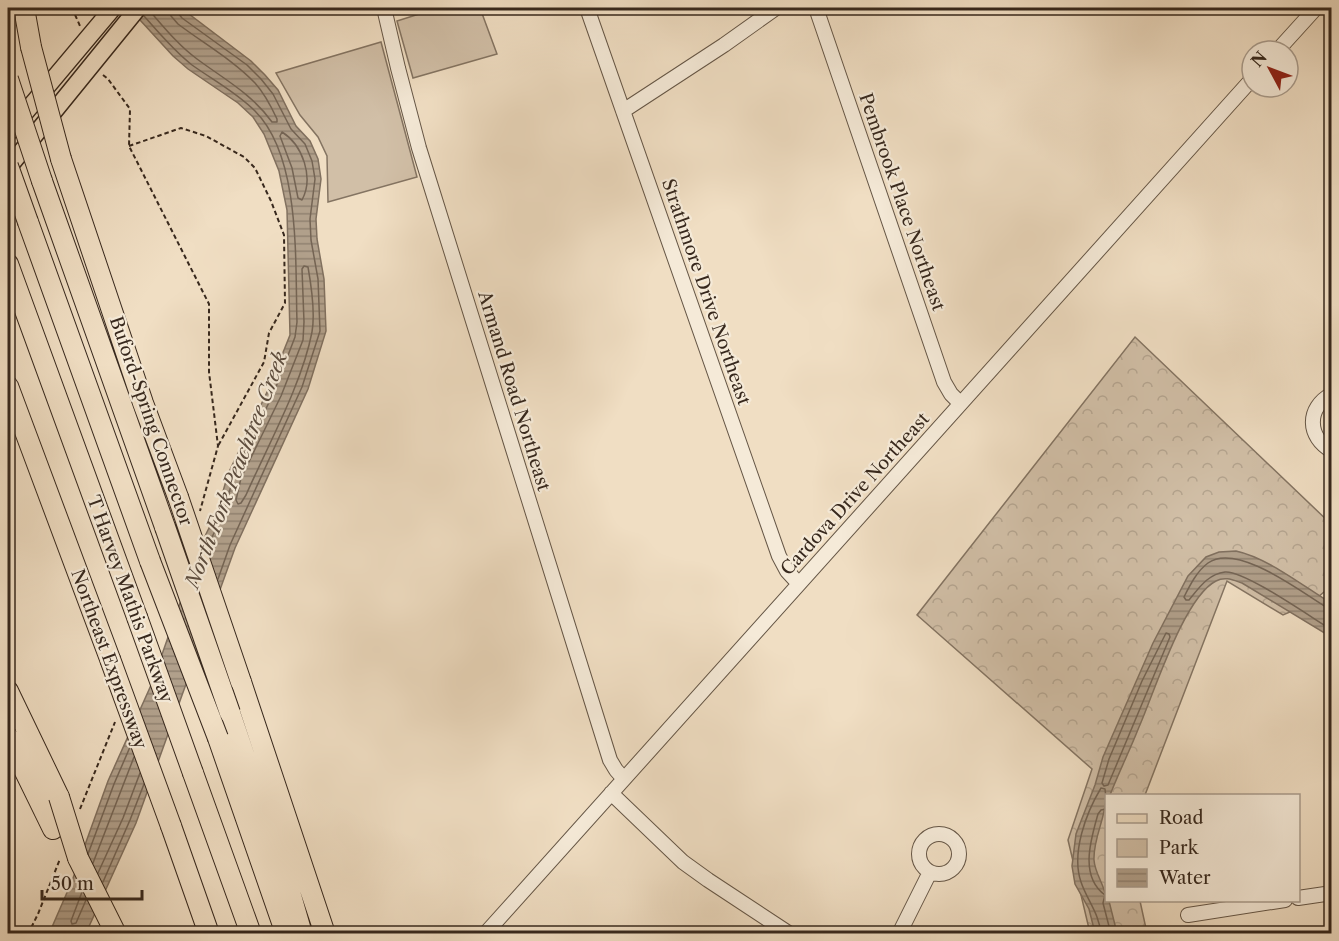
<svg xmlns="http://www.w3.org/2000/svg" width="1339" height="941" viewBox="0 0 1339 941" font-family="'Libre Caslon Text',serif">
<style>
.forest{fill:url(#forest-crowns);stroke:#847462;stroke-width:1.5}
.green{fill:#d1bfa7;stroke:#847462;stroke-width:1.5}
.water{fill:url(#water-rules);stroke:#80705f;stroke-width:1.5}
.lines{fill:none;stroke-linecap:round;stroke-linejoin:round}
.shore{stroke:#746454;stroke-width:1.5}
.minor-casing{stroke:#655646;stroke-width:16}
.major-casing{stroke:#37281d;stroke-width:19}
.highway-casing{stroke:#37281d;stroke-width:22}
.path{stroke:#37281d;stroke-width:2;stroke-dasharray:4.5 3;stroke-linecap:butt}
.minor{stroke:#f5ead8;stroke-width:14}
.major{stroke:#f0dec3;stroke-width:16}
.highway{stroke:#f0dec3;stroke-width:20}
.highway-bridge-casing{stroke:#37281d;stroke-width:22;stroke-linecap:butt}
.highway-bridge{stroke:#f0dec3;stroke-width:20}
.labels{text-anchor:middle;dominant-baseline:central;stroke-width:4.5;stroke-linejoin:round;paint-order:stroke}
.street-label{font-size:18px;fill:#37281d;stroke:#f5ead8}
.water-label{font-size:20px;font-style:italic;fill:#5c4c3e;stroke:#f5ead8}
</style>
<defs>
<pattern id="forest-crowns" width="20" height="18" patternUnits="userSpaceOnUse" patternTransform="scale(1.5)"><rect width="20" height="18" fill="#d1bfa7"/><path d="M2 6a3 3 0 1 1 6 0M12 15a3 3 0 1 1 6 0" fill="none" stroke="#b4a48f"/></pattern>
<pattern id="water-rules" width="6" height="5" patternUnits="userSpaceOnUse" patternTransform="scale(1.5)"><rect width="6" height="5" fill="#b1a08b"/><path d="M0 2.5h6" fill="none" stroke="#918271"/></pattern>
</defs>
<rect width="100%" height="100%" fill="#f0dec3"/>
<filter id="stains"><feTurbulence type="fractalNoise" baseFrequency=".00333" numOctaves="4"/><feColorMatrix values="0 0 0 0 .2 0 0 0 0 .09 0 0 0 0 .02 0 0 0 .5 -.17"/></filter>
<radialGradient id="worn" r=".72"><stop offset=".6" stop-color="#630" stop-opacity="0"/><stop offset="1" stop-color="#630" stop-opacity=".3"/></radialGradient>
<path class="forest" d="M1135,337L1331,524V586L1311,603L1283,615L1227,581L1145,795L1106,796V900L1140,901L1147,933H1090L1068,840L1092,769L917,615Z"/>
<path class="green" d="M438,8H480L497,54L413,78L397,21Z
M381,42L417,177L328,202L327,156L318,137L300,115L276,73Z"/>
<path class="water" d="M129,8H181L251,61L265,75L278,90L296,126L310,141L318,159L321,179L316,219L317,239L324,279L326,331L308,389L235,548L136,823L86,933L49,934L72,881L108,781L152,683L194,563L206,534L217,512L228,474L268,390L290,335L287,210L279,171L264,134L253,117L238,103L188,69L173,56Z
M1236,551C1268,558 1303,586 1331,603V637L1242,583C1233,580 1225,576 1216,581C1184,597 1154,693 1139,727C1130,750 1119,772 1110,795L1106,796C1106,818 1093,838 1094,860C1095,875 1106,886 1106,900L1109,901L1117,933H1095L1089,909L1075,884L1072,866L1076,834L1095,785L1103,757L1153,643L1188,576L1206,557L1219,552Z"/>
<g class="lines">
<path class="shore" d="M177,8L178,13L182,18L247,65L261,79L273,94L291,129L305,144L312,161L315,179L310,219L311,240L318,279L320,331L302,387L230,545L218,579
M148,9C163,26 178,45 197,59C224,79 252,94 272,122H277V119C271,106 265,94 255,83C233,60 203,43 178,24L171,16L169,8
M144,16C159,33 174,51 192,65C213,80 236,92 255,111C301,157 295,261 297,322L295,337L274,392L234,475L223,515L207,547
M282,132C303,145 314,178 302,200L298,198L292,168L280,136Z
M304,266L308,267C311,284 315,315 312,332C302,384 268,445 246,495L241,503L238,504L236,500L241,478L281,396L303,340L304,322L302,269Z
M1332,608L1326,607C1301,592 1237,542 1208,563C1197,571 1190,585 1184,597L1186,600H1189C1199,588 1208,574 1225,572C1244,570 1312,618 1332,630
M1166,633L1169,634L1170,637L1108,785L1104,786L1102,783L1109,759L1142,681Z
M1106,809L1101,810L1098,814C1091,839 1079,876 1105,895L1103,903L1111,934
M88,854L114,784L130,747
M93,863L134,757
M98,873L123,818L140,773
M103,882L130,820L144,784
M82,892L71,921L72,924L76,923L86,900
M1101,934C1099,913 1087,900 1081,882C1071,853 1086,813 1101,788L1105,789L1106,798"/>
<defs>
<path id="minor" d="M384,8L398,68L419,148L610,760L616,770L624,779
M587,8L779,556L787,571L799,584
M816,8L944,382L951,394L960,403
M1277,51L1316,8
M623,111L724,45L776,8
M1332,394C1306,408 1307,437 1332,451
M611,793L683,862L708,880L790,934
M919 854a20 20 0 1 1 40 0a20 20 0 1 1-40 0Z
M1298,898L1332,893
M1188,915L1285,900
M485,934L1252,79
M899,934L930,872"/>
<path id="major" d="M8,133L113,8
M8,168L138,8"/>
<path id="highway" d="M24,8L31,47
M61,159L143,403L178,497
M42,181L165,527
M28,222L150,561
M8,264L137,617
M8,386L110,659
M241,682L325,934
M8,691L59,797
M230,713L286,878L302,934
M8,737L53,829
M218,738L286,934
M193,773L251,934
M171,826L209,934
M78,858L116,934"/>
</defs>
<use href="#minor" class="minor-casing"/>
<use href="#major" class="major-casing"/>
<use href="#highway" class="highway-casing"/>
<path class="path" d="M72,8L80,26
M103,75L108,79L130,109L129,146L209,304V372L218,446L200,511
M129,146L181,128L206,136L244,157L255,168L271,201L284,235L285,303L269,333L264,362L218,446
M80,809L115,722
M28,934L38,914L60,859"/>
<use href="#minor" class="minor"/>
<use href="#major" class="major"/>
<use href="#highway" class="highway"/>
<defs>
<path id="highway-bridge" d="M31,47L61,159
M8,79L42,181
M8,166L28,222
M178,497L241,682
M165,527L230,713
M150,561L218,738
M137,617L193,773
M110,659L171,826
M59,797L78,858"/>
</defs>
<use href="#highway-bridge" class="highway-bridge-casing"/>
<use href="#highway-bridge" class="highway-bridge"/>
</g>
<g class="labels">
<g class="street-label">
<text transform="translate(902 202) rotate(71)">Pembrook Place Northeast</text>
<text transform="translate(706 292) rotate(71)">Strathmore Drive Northeast</text>
<text transform="translate(514 391) rotate(73)">Armand Road Northeast</text>
<text transform="translate(151 421) rotate(71)">Buford-Spring Connector</text>
<text transform="translate(855 494) rotate(-48)">Cardova Drive Northeast</text>
<text transform="translate(130 599) rotate(70)">T Harvey Mathis Parkway</text>
<text transform="translate(109 659) rotate(70)">Northeast Expressway</text>
</g>
<g class="water-label">
<text transform="translate(236 470) rotate(-69)">North Fork Peachtree Creek</text>
</g>
</g>
<rect width="1339" height="941" fill="none" stroke="#f0dec3" stroke-width="30"/>
<rect x="9" y="9" width="1321" height="923" fill="none" stroke="#37281d" stroke-width="3"/>
<rect x="15" y="15" width="1309" height="911" fill="none" stroke="#37281d" stroke-width="1.5"/>
<rect x="1105" y="794" width="195" height="108" fill="#f5ead8" stroke="#a99c8d" stroke-width="1.5"/>
<rect x="1117" y="814" width="30" height="9" fill="#f0dec3" stroke="#a99c8d" stroke-width="1.5"/>
<text x="1159" y="824" font-size="18" fill="#37281d">Road</text>
<rect x="1117" y="839" width="30" height="18" fill="#d1bfa7" stroke="#a99c8d" stroke-width="1.5"/>
<text x="1159" y="854" font-size="18" fill="#37281d">Park</text>
<rect x="1117" y="869" width="30" height="18" fill="url(#water-rules)" stroke="#a99c8d" stroke-width="1.5"/>
<text x="1159" y="884" font-size="18" fill="#37281d">Water</text>
<g transform="translate(1270 69) rotate(311)"><circle r="28" fill="#f5ead8" stroke="#a99c8d" stroke-width="1.5"/>
<path d="M0-4.5L10 22L0 15L-10 22Z" fill="#8f2418"/>
<text y="-9" font-size="16" font-weight="bold" text-anchor="middle" fill="#37281d">N</text>
</g>
<path d="M42 890v9h100v-9" fill="none" stroke="#37281d" stroke-width="3"/>
<text x="51" y="890" font-size="18" fill="#37281d" stroke="#f5ead8" stroke-width="4.5" paint-order="stroke">50 m</text>
<rect width="100%" height="100%" filter="url(#stains)"/>
<rect width="100%" height="100%" fill="url(#worn)"/>
</svg>
